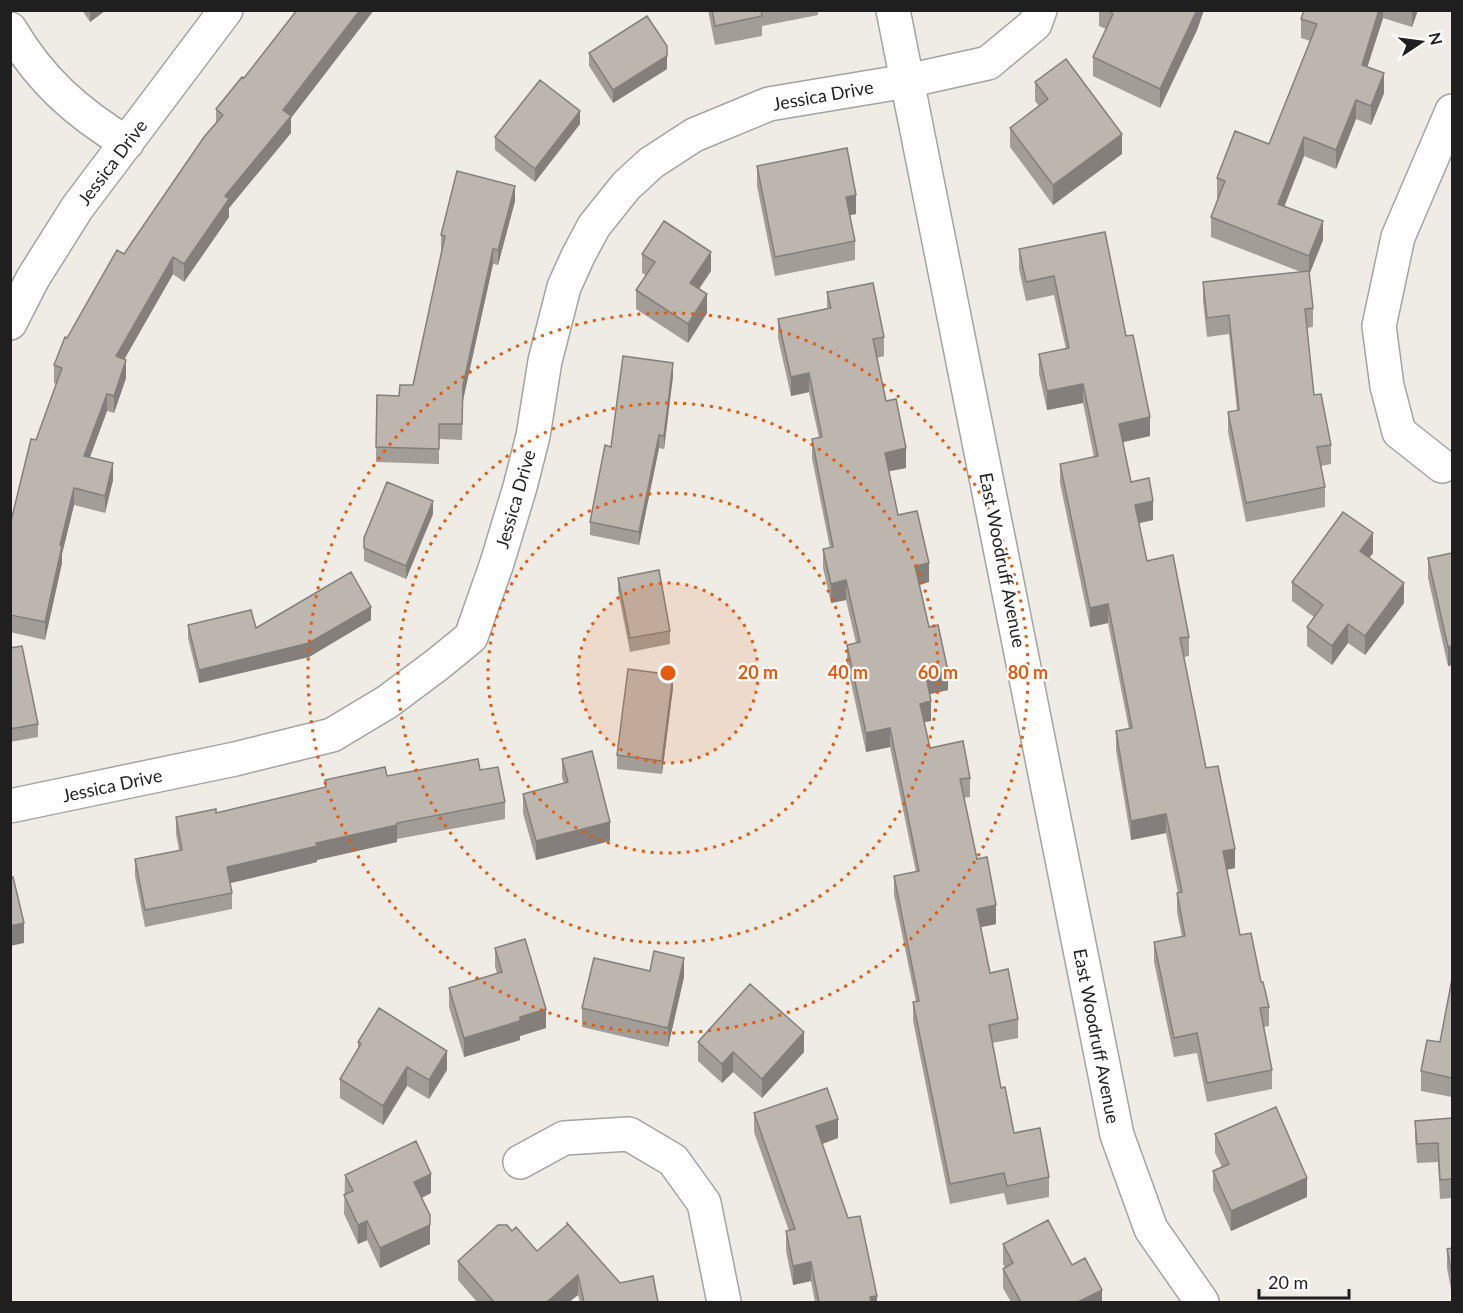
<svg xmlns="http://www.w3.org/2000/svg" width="1463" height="1313" viewBox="0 0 1463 1313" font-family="Lato,sans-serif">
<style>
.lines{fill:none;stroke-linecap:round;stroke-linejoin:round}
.minor-casing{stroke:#a3a3a3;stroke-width:36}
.minor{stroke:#fff;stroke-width:33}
.wall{fill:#a29d96}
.shaded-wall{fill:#847f7a}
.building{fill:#bcb6af;stroke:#847f7a;stroke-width:1.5}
.ring{fill:none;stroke:#e8590c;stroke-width:3;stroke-dasharray:3 6}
.labels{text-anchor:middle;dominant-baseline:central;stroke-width:4.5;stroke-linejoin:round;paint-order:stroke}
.street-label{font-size:18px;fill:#1f1f1f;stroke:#fff}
.centre{fill:#e8590c;stroke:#fff;stroke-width:3}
.ring-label{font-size:18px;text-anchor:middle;font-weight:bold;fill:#e8590c;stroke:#fff;stroke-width:4.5;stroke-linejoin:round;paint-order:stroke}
</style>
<rect width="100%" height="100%" fill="#efece6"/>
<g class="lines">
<defs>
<path id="minor" d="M893,10L1117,1135L1151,1229L1202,1302
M10,29C40,80 77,113 127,143
M10,323L33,278L77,208L226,10
M1442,466L1399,432L1387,386L1379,326L1398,237L1452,111
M10,806L235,759L332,735L387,702L438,664L471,637L497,563L520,487L533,436L545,361L564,287L578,256L594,226L626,186L651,163L694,135L769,104L907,81L988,63L1035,24L1040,10
M520,1162L564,1138L629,1134L673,1160L704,1203L724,1302"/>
</defs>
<use href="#minor" class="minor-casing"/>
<use href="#minor" class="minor"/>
</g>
<path class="wall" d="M82,10H106L90,22Z
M297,10H374L291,118V133L229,208V217L184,282L173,274L124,359L126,378L114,413L107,411L90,457L113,480L105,513L74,505L62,554V563L45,640L10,632V525L36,440L57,384L54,383V365L67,338L124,254L216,123V109L244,78Z
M708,10H818V15L762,26V36L715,45Z
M1099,10H1204L1197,30L1160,108L1093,76V57L1106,29L1099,26Z
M1304,10H1418L1412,27L1383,18L1367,67L1384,93L1371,125L1356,119L1336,169L1304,156L1284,206L1323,240L1309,275L1313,308V327L1307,328L1314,395L1331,445V464L1321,466L1325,487V507L1246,522L1228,432V412L1237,411L1229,334L1207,337L1203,301V282L1301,272L1211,237V217L1218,198H1217V178L1269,144L1310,41L1301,38V19Z
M589,53L667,69L613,103L589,66Z
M1035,82L1122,154L1053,205L1010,147V128L1039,106L1035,101Z
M580,124L535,182L495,150V137Z
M757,166L856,214L850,215L855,241V260L775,276L757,186Z
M515,201L498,265L493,264L463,400L462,440L439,439V464L376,462V447L399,396L413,385L442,251L441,250V235Z
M1105,232L1126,336L1150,436L1123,442L1131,482L1153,520L1139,523L1147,561L1189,637V656L1184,657L1206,768L1235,868L1227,870L1240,935L1261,982L1269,1007V1026L1263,1027L1272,1070V1089L1207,1102L1197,1053L1174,1057L1154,962V942L1182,937L1177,912V893H1178L1166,833L1131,840L1116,750V731L1129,729L1108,623L1090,627L1060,483V464L1094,457L1083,403L1047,410L1039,374V354L1066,349L1054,295L1026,301L1019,269V249Z
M642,254L711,271L699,289L707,313L688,343L636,309V290L646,275L642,273Z
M827,292L884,337V356L877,358L886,401L906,468L889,471L898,515L929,582L919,585L929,627L948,690L930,694L931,721L924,722L930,748L970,778V797L964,798L977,859L996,924L981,927L990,973L1018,1019V1038L992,1043L1001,1088L1014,1133L1049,1177V1197L1007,1205L1004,1193L950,1204L913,1021V1002H916L894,895V876L916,872L890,747L866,752L847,664V645L856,643L846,600L831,603L823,568V549L830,548L812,458V439L819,438L809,392L791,396L778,338V319L827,308Z
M673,376L664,449L659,448L639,545L590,535V522L611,447Z
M433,514L406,579L364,561V538Z
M1373,553L1369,558L1404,603L1365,655L1348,643L1332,665L1307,646V627L1314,617L1292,601V582Z
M1452,553V665L1448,666L1428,578V558Z
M618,578L670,631V644L630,652L618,591Z
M371,620L309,657L199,683L188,638V625L256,628Z
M10,648L38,724V737L10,742Z
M673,688L662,774L617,769V755Z
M562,759L610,841L536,860L523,813V794L564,783L562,778Z
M480,770L505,802V819L397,839V842L317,860V862L230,883L232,893V909L145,927L135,876V859L179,850L176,834V817L216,813L325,788V780Z
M495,948L546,1028L520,1036V1040L464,1057L449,1007V988L497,973L495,967Z
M650,971L684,977L668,1047L582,1027V1008Z
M1452,979V1097L1421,1091V1071L1440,1042Z
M358,1042L447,1070L429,1099L407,1086L383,1125L340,1098V1079L358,1050Z
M698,1042L804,1052L762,1098L733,1072L722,1083L698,1061Z
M754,1113L838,1138L822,1144L877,1302H815L811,1281L793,1285L786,1251V1231H789L754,1132Z
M1452,1118V1198L1440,1199L1438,1162L1417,1163L1415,1140V1121Z
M1215,1134L1307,1197L1231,1231L1213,1190V1171L1222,1167L1215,1153Z
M345,1175L431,1193L422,1198L430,1244L380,1268L367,1240L358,1244L344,1214Z
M512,1231L537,1251L620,1283L658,1302H580L578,1295L569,1302H477L458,1280V1261Z
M1003,1244L1072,1265L1102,1302H1011L1003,1288V1269L1005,1268L1003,1264Z
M1452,1248V1295L1447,1268V1249Z"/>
<path class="shaded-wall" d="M90,10H106L90,22Z
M360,10H374L291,118V133L229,208V217L184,282V264L225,196L283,110Z
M1197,10H1204L1197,30L1160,108V89Z
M1379,10H1383V18L1362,84V65Z
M1412,10H1418L1412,27Z
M667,56V69L613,103V90Z
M1384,73V93L1371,125V106Z
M1356,100V119L1336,169V150Z
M580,111V124L535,182V169Z
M1122,134V154L1053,205V185Z
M1304,137V156L1278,223V204Z
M515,186V201L498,265V250Z
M856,195V214L846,216V197Z
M1323,221V240L1309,275V256Z
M493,249V264L463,400L462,440L463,385Z
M711,252V271L690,302V283Z
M173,257V274L116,374V356Z
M707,294V313L688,343V324Z
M126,360V378L114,413V396Z
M673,363V376L664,449V436Z
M809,373V392L791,396V377Z
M1083,384V403L1047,410V391Z
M107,394V411L84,473V456Z
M1150,417V436L1119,443V424Z
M659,435V448L639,545V532Z
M906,448V468L885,472V453Z
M113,463V480L105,513V496Z
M74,488V505L62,554V563L45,640V622L60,545Z
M433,501V514L406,579V566Z
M1153,501V520L1135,524V505Z
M1373,533V553L1360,570V551Z
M929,563V582L915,586V566Z
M846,580V600L831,603V584Z
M1404,583V603L1365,655V636Z
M1108,604V623L1090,627V608Z
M371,607V620L309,657L199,683V670Z
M1348,624V643L1332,665V646Z
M1452,646V665L1448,666V647Z
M948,671V690L926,695V676Z
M673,675V688L662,774V761Z
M931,701V721L920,723V704Z
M890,728V747L866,752V733Z
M1166,814V833L1131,840V821Z
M610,822V841L536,860V841Z
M397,825V842L317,860V862L227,884V867L316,843Z
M1235,849V868L1223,870V851Z
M996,905V924L977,928V909Z
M24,923V943L10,946V926Z
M684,958V977L668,1047V1028Z
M546,1009V1028L520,1036V1040L464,1057V1038L520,1017Z
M804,1032V1052L762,1098V1079Z
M447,1051V1070L429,1099V1080Z
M733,1052V1072L722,1083V1064Z
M407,1067V1086L383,1125V1106Z
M838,1119V1138L816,1146V1126Z
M431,1174V1193L414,1201V1182Z
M1307,1178V1197L1231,1231V1211Z
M367,1221V1240L358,1244V1225Z
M430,1225V1244L380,1268V1248Z
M811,1262V1281L793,1285V1266Z
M578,1275V1295L569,1302H547Z
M1102,1290V1302H1078Z
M877,1296V1302H870V1297Z"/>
<path class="building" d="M297,10H360L283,110L291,116L225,196L229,199L184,264L173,257L116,356L126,360L114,396L107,394L84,456L113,463L105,496L74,488L60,545L62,546L45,622L10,615V525L31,439L36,440L62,368L54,365L65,337L67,338L117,250L124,254L204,137L223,115L216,109L242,77L244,78Z
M712,10H761L762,16L715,26Z
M1107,10H1197L1160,89L1093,57L1113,14Z
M1304,10H1379L1362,65L1384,73L1371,106L1356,100L1336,150L1304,137L1278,204L1323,221L1309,256L1211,217L1225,181L1217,178L1235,131L1269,144L1317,24L1301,19Z
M647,16L667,46V56L613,90L589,53Z
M1066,59L1122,134L1053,185L1010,128L1048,99L1035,82Z
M540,80L580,111L535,169L495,137Z
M847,148L856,195L846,197L855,241L775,257L757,166Z
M457,171L515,186L498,250L493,249L463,385L462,424H439V449L376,447L377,395L399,396L400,385H413L445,236L441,235Z
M664,221L711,252L690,283L707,294L688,324L636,290L655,262L642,254Z
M1105,232L1126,336L1133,335L1150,417L1119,424L1131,482L1149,478L1153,501L1135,505L1147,561L1173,555L1189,637L1180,638L1206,768L1218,766L1235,849L1223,851L1240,935L1251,933L1261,982H1263L1269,1007L1260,1008L1272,1070L1207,1083L1197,1033L1174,1038L1154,942L1185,936L1177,893L1182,892L1166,814L1131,821L1116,731L1132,728L1108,604L1090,608L1060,464L1098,456L1083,384L1047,391L1039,354L1069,348L1054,276L1026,282L1019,249Z
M1309,271L1313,308L1305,309L1314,395L1321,394L1331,445L1317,447L1325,487L1246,503L1228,412L1239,410L1229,315L1207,318L1203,282Z
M873,283L884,337L873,339L886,401L896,399L906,448L885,453L898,515L917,511L929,563L915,566L929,627L938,625L948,671L926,676L931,701L920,704L930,748L963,741L970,778L960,779L977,859L987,857L996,905L977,909L990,973L1008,969L1018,1019L989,1025L1001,1088L1005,1087L1014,1133L1040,1128L1049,1177L1007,1186L1004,1173L950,1184L913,1002L919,1001L894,876L919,871L890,728L866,733L847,645L860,642L846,580L831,584L823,549L833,547L812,439L822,437L809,373L791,377L778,319L831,308L827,292Z
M623,356L673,363L664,436L659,435L639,532L590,522L605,445L611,447Z
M387,482L433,501L406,566L364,548V538Z
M1343,512L1373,533L1360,551L1404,583L1365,636L1348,624L1332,646L1307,627L1323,605L1292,582Z
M1452,553V646L1448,647L1428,558Z
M659,570L670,631L630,638L618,578Z
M351,572L371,607L309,643L199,670L188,625L251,610L256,628Z
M22,646L38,724L10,729V648Z
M628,669L673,675L662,761L617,755Z
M592,751L610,822L536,841L523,794L568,782L562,759Z
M478,759L480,770L498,767L505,802L397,823V825L316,843L317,846L227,867L232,893L145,910L135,859L182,850L176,817L216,809V813L326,787L325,780L385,767L387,776Z
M13,877L24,923L10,926V878Z
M525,939L546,1009L520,1017V1021L464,1038L449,988L502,972L495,948Z
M654,951L684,958L668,1028L582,1008L594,958L650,971Z
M1452,979V1078L1421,1071L1427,1040L1440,1042Z
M750,984L804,1032L762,1079L733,1052L722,1064L698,1042Z
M379,1008L447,1051L429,1080L407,1067L383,1106L340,1079L361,1044L358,1042Z
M827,1088L838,1119L816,1126L848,1218L860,1216L877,1296L870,1297L871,1302H819L811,1262L793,1266L786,1231L795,1229L754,1113Z
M1276,1107L1307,1178L1231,1211L1213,1171L1229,1164L1215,1134Z
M1452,1118V1179L1440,1180L1438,1143L1417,1144L1415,1121Z
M416,1141L431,1174L414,1182L430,1215V1225L380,1248L367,1221L358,1225L344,1195L353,1191L345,1175Z
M1048,1220L1072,1265L1085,1258L1102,1290L1078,1302H1021L1003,1269L1013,1263L1003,1244Z
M567,1223L620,1283L653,1276L658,1302H584L578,1275L547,1302H494L458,1261L498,1225H507L512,1231L516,1227L537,1251L567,1225Z
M1452,1248V1275L1447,1249Z"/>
<circle cx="668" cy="673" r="90" fill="#e8590c" fill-opacity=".12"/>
<g class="ring">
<circle cx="668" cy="673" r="90"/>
<circle cx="668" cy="673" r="180"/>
<circle cx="668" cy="673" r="270"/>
<circle cx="668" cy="673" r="360"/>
</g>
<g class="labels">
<g class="street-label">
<text transform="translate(823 95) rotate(-10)">Jessica Drive</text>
<text transform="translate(112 162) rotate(-53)">Jessica Drive</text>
<text transform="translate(515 499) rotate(-74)">Jessica Drive</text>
<text transform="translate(1003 560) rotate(79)">East Woodruff Avenue</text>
<text transform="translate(112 785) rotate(-12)">Jessica Drive</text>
<text transform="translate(1097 1036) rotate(79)">East Woodruff Avenue</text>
</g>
</g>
<circle cx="668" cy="673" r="9" class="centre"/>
<g class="ring-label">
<text x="758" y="679">20 m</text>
<text x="848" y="679">40 m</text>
<text x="938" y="679">60 m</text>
<text x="1028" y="679">80 m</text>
</g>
<rect width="1463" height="1313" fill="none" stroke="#1f1f1f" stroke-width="24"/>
<g transform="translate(1421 42) rotate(77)" stroke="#ffffff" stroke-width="4.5" paint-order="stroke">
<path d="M0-4.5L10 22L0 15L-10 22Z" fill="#1f1f1f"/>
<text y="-9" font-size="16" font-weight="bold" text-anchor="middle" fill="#1f1f1f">N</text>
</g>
<path d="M1259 1289v9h90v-9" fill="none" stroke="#1f1f1f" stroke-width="3"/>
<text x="1268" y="1289" font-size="18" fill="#1f1f1f" stroke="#ffffff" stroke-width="4.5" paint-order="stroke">20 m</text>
</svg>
